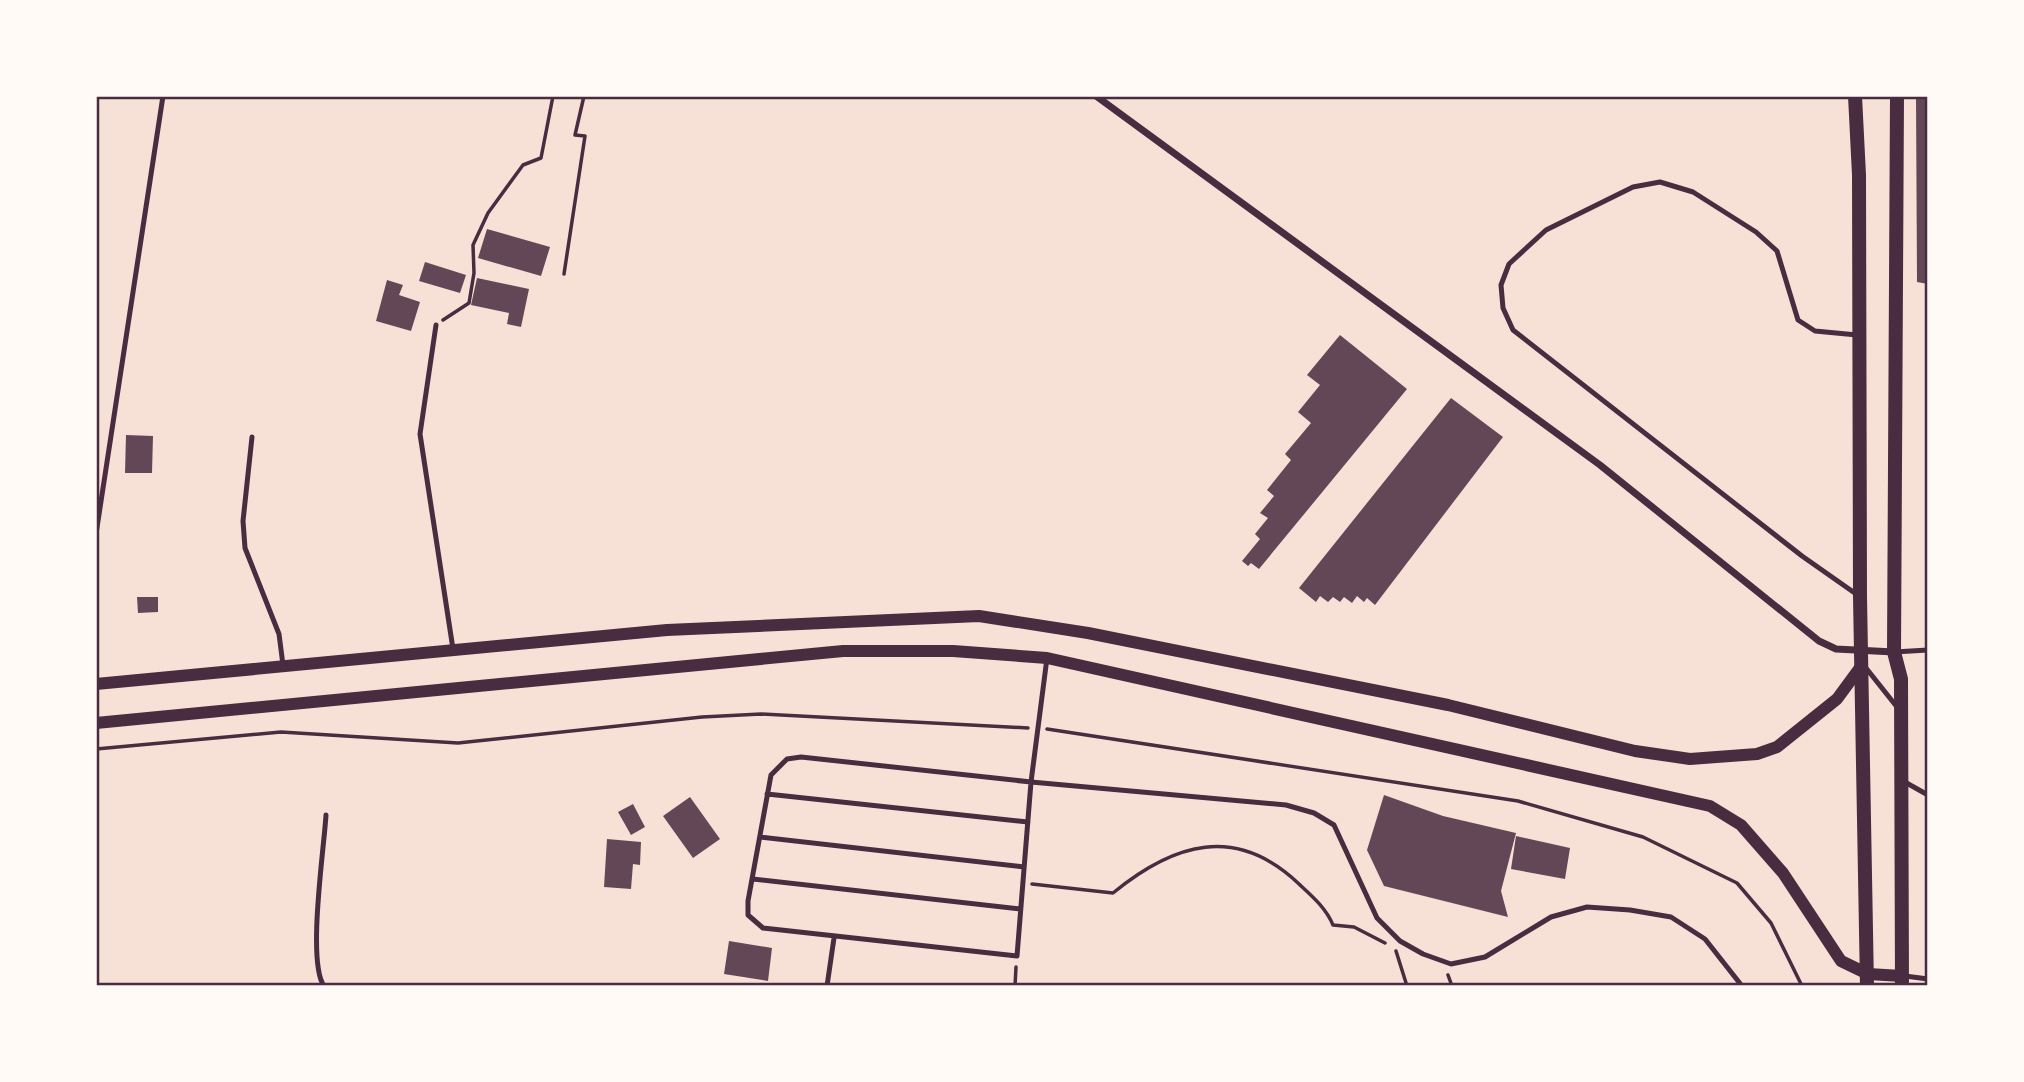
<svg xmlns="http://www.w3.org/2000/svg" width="2024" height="1082" viewBox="0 0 2024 1082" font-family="Arial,sans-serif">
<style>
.building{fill:#644757}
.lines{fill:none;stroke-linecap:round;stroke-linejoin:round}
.path{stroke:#4a2c40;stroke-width:3.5}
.service{stroke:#4a2c40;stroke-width:5}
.minor{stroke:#4a2c40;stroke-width:7}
.tertiary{stroke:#4a2c40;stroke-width:12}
.secondary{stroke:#4a2c40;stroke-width:14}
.neatline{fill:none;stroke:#4a2c40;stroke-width:2.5}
</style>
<rect width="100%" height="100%" fill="#f7e1d7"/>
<path class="building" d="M1916,96H1928V284L1917,282Z
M487,229L550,247L541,276L478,258Z
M425,262L466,275L460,293L419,281Z
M477,278L529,289L521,327L507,324L509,313L471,305Z
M387,280L403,285L399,295L420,302L411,331L376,321Z
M1340,335L1407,389L1259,569L1251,563L1248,566L1242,561L1260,539L1255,534L1268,518L1260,513L1274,496L1267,490L1291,460L1285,454L1311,423L1298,412L1320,385L1307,375Z
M1451,398L1503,437L1375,605L1367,598L1364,602L1357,596L1352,603L1344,597L1340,602L1333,597L1328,602L1320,596L1316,602L1299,588Z
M126,435L153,436L152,473H125Z
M137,597H158V612L138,613Z
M1384,795L1443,816L1516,833L1501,891L1508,917L1384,886L1367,850Z
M690,797L720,839L693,858L663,816Z
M633,804L645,827L631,835L618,812Z
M1516,836L1570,848L1565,879L1511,869Z
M607,839L641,842L640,865L633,864L631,889L604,887Z
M729,941L772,948L768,981L724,974Z"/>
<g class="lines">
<path class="path" d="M564,274L585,136L575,135L584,96
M443,320L469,303L474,273L473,245L488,213L523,165L541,158L553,96
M1047,729L1518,801L1643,837L1737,883L1771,923L1802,986
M96,749L281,732L458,743L702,717L761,714L1028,728
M1032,884L1113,893C1174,843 1236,824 1299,884C1312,896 1326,908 1333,925L1354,927L1385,943
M1396,951L1407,986
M1448,975L1452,986
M1015,986L1016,967"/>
<path class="service" d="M436,325L420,434L453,649
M1857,335L1815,331L1798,320L1777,251L1756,232L1693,192L1660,182L1633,187L1546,230L1509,264L1501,285L1503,308L1513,330L1802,556L1859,596
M252,437L243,521L245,548L279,634L283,665
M96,534L163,96
M1894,652L1928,650
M1047,658L1031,782L1017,956L763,928L748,915V901L771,775L787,759L801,757L1031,782L1286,805L1314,813L1334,825L1377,918L1400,941L1423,954L1451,964L1485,957L1551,917L1587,907L1630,910L1671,917L1705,939L1742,986
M1866,668L1897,707
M1903,781L1928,795
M767,794L1028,822
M760,837L1024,867
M753,879L1020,909
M1905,976L1928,979
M324,986C307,962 324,849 326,815
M827,986L834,938"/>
<path class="minor" d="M1096,96L1600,465L1819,641L1836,649L1894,652"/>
<path class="tertiary" d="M96,684L667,630L979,616L1088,633L1448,705L1635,751L1690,759L1757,754L1777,747L1837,699L1862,665
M96,723L843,651H953L1047,658L1710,806L1741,825L1783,873L1841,961L1868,974L1902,976"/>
<path class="secondary" d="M1855,96L1859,175L1860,597L1867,986
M1897,96L1894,652L1901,679L1902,986"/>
</g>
<rect width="2024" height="1082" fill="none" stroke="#fffaf5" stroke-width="196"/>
<rect x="98" y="98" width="1828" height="886" class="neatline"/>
</svg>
